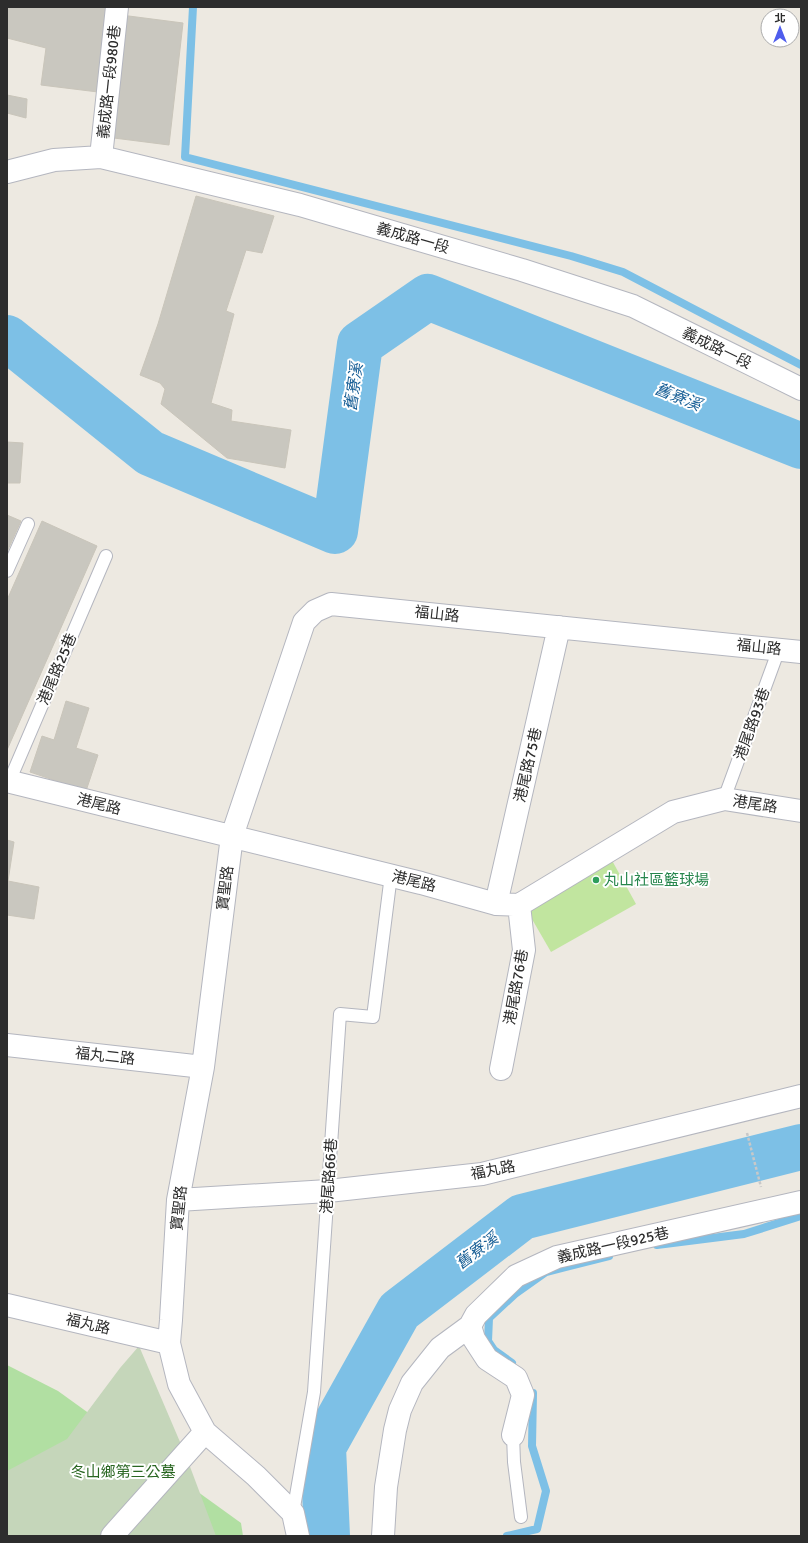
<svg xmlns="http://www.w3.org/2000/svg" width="808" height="1543" viewBox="0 0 808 1543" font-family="Signika,'Noto Sans TC',sans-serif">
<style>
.green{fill:#b1dfa2}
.cemetery{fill:#c5d6ba}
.pitch{fill:#c1e59f}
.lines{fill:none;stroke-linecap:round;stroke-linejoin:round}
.stream{stroke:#7dc0e6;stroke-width:8}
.river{stroke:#7dc0e6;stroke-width:46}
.building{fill:#c9c7bf;stroke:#c9c5ba}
.service-casing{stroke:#b4b6bf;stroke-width:14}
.minor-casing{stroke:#b4b6bf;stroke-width:24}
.path{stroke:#c8c8c8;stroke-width:2.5;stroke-dasharray:3 2;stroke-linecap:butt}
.service{stroke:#fff;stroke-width:12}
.minor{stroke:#fff;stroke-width:22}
.leisure-dot{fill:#2e9e5b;stroke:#fff;stroke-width:1.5}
.labels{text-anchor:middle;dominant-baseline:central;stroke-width:4;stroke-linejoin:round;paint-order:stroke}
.street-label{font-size:15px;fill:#2d2d2d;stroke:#fff}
.leisure-label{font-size:15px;fill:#27864d;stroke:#fff;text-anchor:start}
.park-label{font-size:15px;fill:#296621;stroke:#fff}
.water-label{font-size:16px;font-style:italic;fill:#185f96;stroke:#fff}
</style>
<rect width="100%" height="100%" fill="#ede9e1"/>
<path class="green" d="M7,1365L58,1391L241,1523L243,1536H7Z"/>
<path class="cemetery" d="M139,1346L186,1456L216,1536H7V1471L67,1439L120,1368Z"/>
<path class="pitch" d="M609,855L636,904L551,952L525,907Z"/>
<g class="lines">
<path class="stream" d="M193,7L185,157L571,256L623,272L801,365
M657,1245L744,1234L801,1216
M512,1363L494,1350L488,1341L489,1318L515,1294L546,1272L609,1256
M507,1536L537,1529L546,1491L532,1446L533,1393"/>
<path class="river" d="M7,338L150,453L335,531L360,344L428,297L801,446
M327,1536L323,1447L399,1311L522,1217L801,1147"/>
</g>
<path class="building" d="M7,7H110L98,92L41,85L46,48L7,38Z
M121,15L183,23L169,145L106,137Z
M7,95L27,99L26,118L7,113Z
M196,196L274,216L262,253L246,250L226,311L234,314L211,403L232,410L231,421L291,430L285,468L227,458L161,404L165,389L160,383L140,375L158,324Z
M7,442L23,443L20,483H7Z
M7,515L21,521L7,552Z
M42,521L97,546L7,750V600Z
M66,701L89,708L76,748L98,755L86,791L30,772L42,736L54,740Z
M7,840L14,842L8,881L39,887L34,919L7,915Z"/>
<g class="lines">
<defs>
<path id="service" d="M7,571L28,524
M9,782L106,556
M724,799L779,649
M513,1435L514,1462L521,1517
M293,1513L314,1392L340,1014L373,1017L391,875"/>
<path id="minor" d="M101,157L117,7
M7,172L54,160L101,157L300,205L522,270L633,306L801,389
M7,781L421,883L496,904L519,905L673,812L724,799L801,811
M496,904L559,627
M7,1045L203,1067
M501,1069L524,950L519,905
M178,1200L328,1191L482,1174L801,1096
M7,1305L169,1343
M513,1435L523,1395L516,1378L487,1359L474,1339L470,1326L476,1315L516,1276L557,1257L801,1202
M112,1536L205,1432
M298,1536L293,1513L256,1476L205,1432L179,1384L169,1343L171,1320L178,1200L203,1067L232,836L304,622L315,611L331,604L801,652
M383,1536L386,1487L395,1430L400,1410L412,1383L440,1348L470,1326"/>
</defs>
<use href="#service" class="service-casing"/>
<use href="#minor" class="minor-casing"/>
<path class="path" d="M747,1133L761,1187"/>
<use href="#service" class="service"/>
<use href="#minor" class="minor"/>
</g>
<circle class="leisure-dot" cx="596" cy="880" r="4"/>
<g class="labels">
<g class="street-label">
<text transform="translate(109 82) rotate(-84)">義成路一段980巷</text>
<text transform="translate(413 238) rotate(16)">義成路一段</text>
<text transform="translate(717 348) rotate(26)">義成路一段</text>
<text transform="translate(437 614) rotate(6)">福山路</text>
<text transform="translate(759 647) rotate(6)">福山路</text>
<text transform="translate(57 669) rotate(-67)">港尾路25巷</text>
<text transform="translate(752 724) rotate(-70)">港尾路93巷</text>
<text transform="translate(528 765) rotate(-77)">港尾路75巷</text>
<text transform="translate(99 804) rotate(14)">港尾路</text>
<text transform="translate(755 804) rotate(9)">港尾路</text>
<text transform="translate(414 881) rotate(14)">港尾路</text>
<text transform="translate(225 888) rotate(-83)">寶聖路</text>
<text transform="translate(516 987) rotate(-80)">港尾路76巷</text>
<text transform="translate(105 1056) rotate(6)">福丸二路</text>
<text transform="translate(493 1170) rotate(-11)">福丸路</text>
<text transform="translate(329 1176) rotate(-86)">港尾路66巷</text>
<text transform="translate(179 1208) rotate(-84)">寶聖路</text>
<text transform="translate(613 1245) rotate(-13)">義成路一段925巷</text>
<text transform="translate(88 1324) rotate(13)">福丸路</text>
</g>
<g class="leisure-label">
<text x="604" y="880">丸山社區籃球場</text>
</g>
<g class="park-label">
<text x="123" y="1472">冬山鄉第三公墓</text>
</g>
<g class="water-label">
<text transform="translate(354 387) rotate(-82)">舊寮溪</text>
<text transform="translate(678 397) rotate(22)">舊寮溪</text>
<text transform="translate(477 1251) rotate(-37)">舊寮溪</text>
</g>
</g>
<rect width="808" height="1543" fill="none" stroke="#2d2d2d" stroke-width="16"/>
<g transform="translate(780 28)"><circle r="19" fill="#ffffff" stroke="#ababab"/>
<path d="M0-3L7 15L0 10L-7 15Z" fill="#4f5ded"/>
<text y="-6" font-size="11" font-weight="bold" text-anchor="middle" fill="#2d2d2d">北</text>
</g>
</svg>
